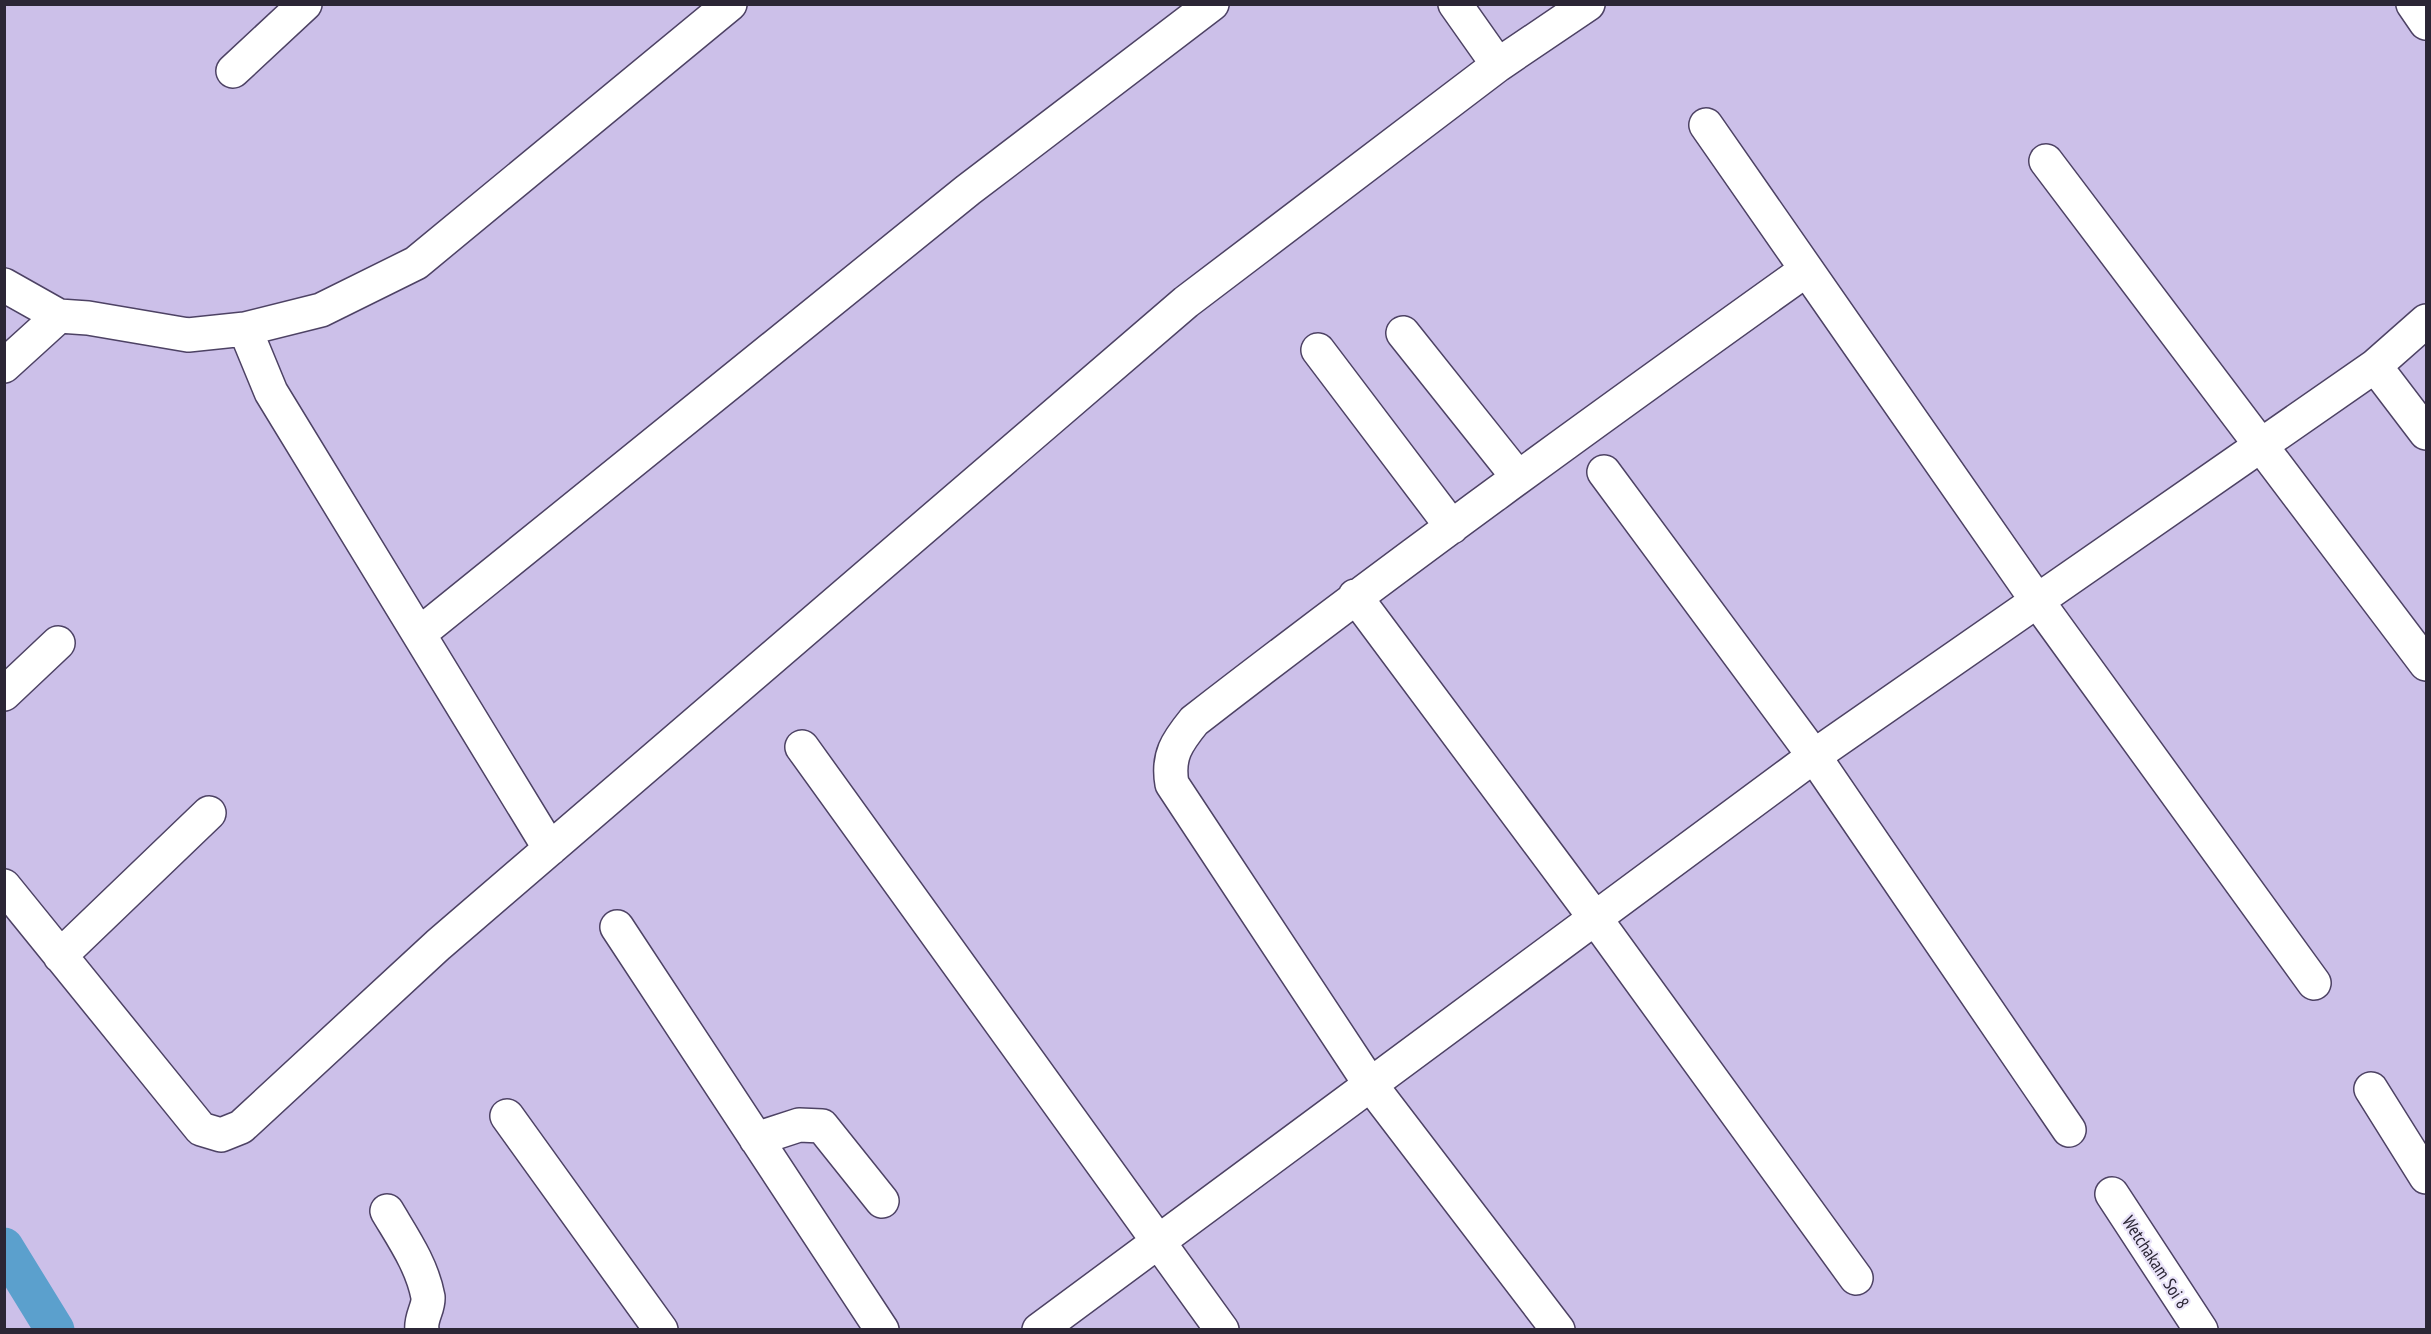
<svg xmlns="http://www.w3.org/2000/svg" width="2431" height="1334" viewBox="0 0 2431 1334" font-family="'PT Sans Narrow',sans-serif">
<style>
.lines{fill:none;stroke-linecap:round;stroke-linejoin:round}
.canal{stroke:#5ba0cd;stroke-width:39}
.minor-casing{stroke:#4d4264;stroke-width:36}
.minor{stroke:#fff;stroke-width:33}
.labels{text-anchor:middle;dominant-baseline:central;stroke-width:4.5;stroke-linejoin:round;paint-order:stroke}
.street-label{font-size:18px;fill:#2b2635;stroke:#eae4f9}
</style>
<rect width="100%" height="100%" fill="#ccc0e9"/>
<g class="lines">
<path class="canal" d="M4,1247L55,1330"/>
<defs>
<path id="minor" d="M1455,4L1498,65
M2413,4L2426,23
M233,71L305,4
M1706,125L2038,602L2314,983
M2046,161L2426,664
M4,285L59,316L88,318L188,335L245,329L321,310L416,263L730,4
M245,329L271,392L550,849
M1403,333L1517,476
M1318,350L1452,527
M4,366L59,316
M2375,366L2426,433
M1604,472L1814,756L2069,1130
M1355,596L1595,918L1856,1278
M419,634L968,190L1212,4
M4,694L58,643
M802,747L1222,1330
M4,886L201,1129L221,1135L241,1127L438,945L1186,302L1498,65L1588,4
M617,927L882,1330
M60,956L209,813
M2371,1089L2426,1177
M507,1116L661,1330
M756,1139L799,1125L822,1126L882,1201
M2112,1194L2201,1330
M387,1211C403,1238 422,1265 428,1297C429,1308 420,1318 422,1330
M1039,1330L1814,756L2375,366L2426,321
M1558,1330L1370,1084L1172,784C1167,756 1177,742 1194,721C1394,566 1599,418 1806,270"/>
</defs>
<use href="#minor" class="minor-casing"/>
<use href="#minor" class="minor"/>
</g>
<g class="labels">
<g class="street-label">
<text transform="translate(2156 1262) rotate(57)">Wetchakam Soi 8</text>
</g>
</g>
<rect width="2431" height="1334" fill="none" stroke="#2b2635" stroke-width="12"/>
</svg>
